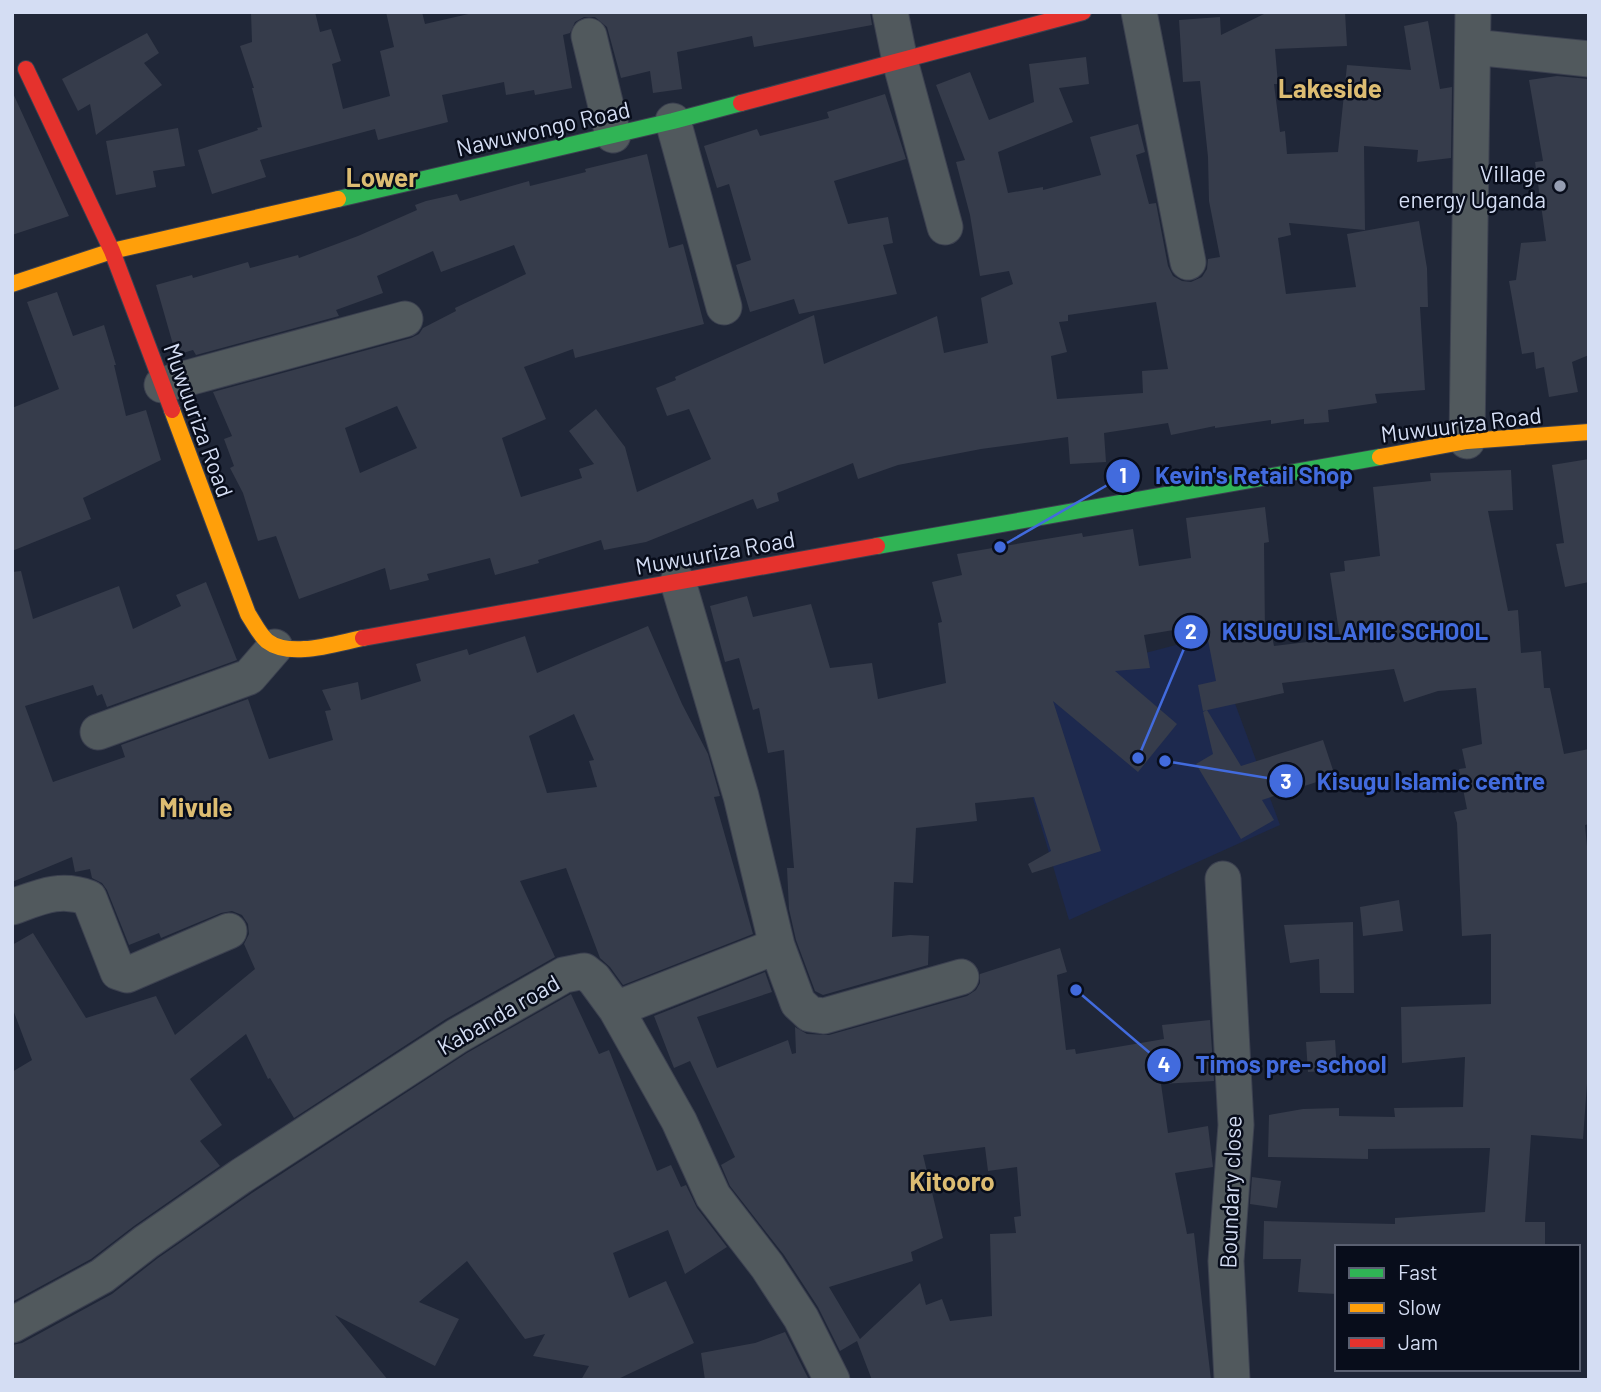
<svg xmlns="http://www.w3.org/2000/svg" width="1601" height="1392" viewBox="0 0 1601 1392" font-family="Barlow,sans-serif">
<style>
.built{fill:#1d294e}
.building{fill:#363c4b;fill-rule:evenodd}
.lines{fill:none;stroke-linecap:round;stroke-linejoin:round}
.street-casing{stroke:#3c4150;stroke-width:37}
.fast-casing{stroke:#3c4150;stroke-width:18}
.slow-casing{stroke:#3c4150;stroke-width:18}
.jam-casing{stroke:#3c4150;stroke-width:18}
.street{stroke:#51595d;stroke-width:35}
.fast{stroke:#30b455;stroke-width:16}
.slow{stroke:#ff9f0a;stroke-width:16}
.jam{stroke:#e5322d;stroke-width:16}
.poi-dot{fill:#959db2;stroke:#080d1b;stroke-width:2.5}
.labels{text-anchor:middle;dominant-baseline:central;stroke-width:5;stroke-linejoin:round;paint-order:stroke}
.street-label{font-size:23px;fill:#d4ddf3;stroke:#080d1b}
.poi-label{font-size:23px;fill:#d4ddf3;stroke:#080d1b;text-anchor:end}
.quarter-label{font-size:26px;font-weight:bold;fill:#dcbc72;stroke:#080d1b}
.leader{fill:none;stroke:#426bdd;stroke-width:2.5}
.callout-dot{fill:#426bdd;stroke:#080d1b;stroke-width:2.5}
.mark-label{font-size:21px;text-anchor:middle;font-weight:bold;fill:#fff}
.callout-label{font-size:24px;text-anchor:middle;font-weight:bold;fill:#426bdd;stroke:#080d1b;stroke-width:5;stroke-linejoin:round;paint-order:stroke}
</style>
<rect width="100%" height="100%" fill="#202738"/>
<path class="built" d="M1210,636L1280,825L1069,920L1001,691Z"/>
<path class="building" d="M251,12H315L320,32L331,29L341,61L332,64L343,109L390,96L380,51L394,47L386,12H422L425,24L477,12H870L872,25L754,47L752,36L677,52L682,89L653,93L650,71L621,78L607,27L595,17H584L575,22L570,33L563,35L572,88L535,95L534,90L506,95L504,82L442,95L448,122L378,140L375,129L260,160L266,177L212,194L198,150L258,130L257,128L262,127L252,88H254L240,46L252,42Z
M1345,12L1347,46L1275,49L1278,84H1274L1280,132L1285,131L1287,154L1338,152L1347,65L1411,70L1404,26L1428,21L1440,89L1452,87L1451,158L1417,162L1418,150L1364,146L1365,230L1289,223L1291,235L1278,238L1286,294L1356,287L1347,234L1419,221L1427,268L1428,307H1420L1425,390L1375,394L1377,403L1328,410L1329,422L1304,424V419L1271,424V420L1215,428V426L1171,435L1168,423L1104,433L1106,462L1070,464L1068,437L981,449L898,465L858,479L853,463L777,493L779,501L757,509L753,499L646,542L604,550L601,540L538,560L539,563L495,575L490,558L427,574L429,580L390,590L385,568L299,599L276,536L258,541L243,493L230,468L234,466L224,439L232,436L213,392L411,338L419,334L423,328L456,311L455,308L526,274L514,245L441,272L433,251L377,276L383,293L336,310L339,316L196,355L193,350L176,355L156,285L192,275L193,278L248,262L250,268L298,255L299,258L358,236L417,210L415,205L426,201L457,194L460,201L529,181L530,186L586,172L585,169L647,154L669,248L683,244L704,324L575,358L573,349L524,367L546,419L502,438L521,497L582,478L579,469L594,464L569,431L596,409L625,447L637,492L711,459L689,409L667,416L656,388L676,380L675,377L814,315L824,364L937,316L944,353L988,343L981,298L1013,284L1009,271L980,276L970,215L956,162L965,160L936,85L970,72L989,120L1034,102L1029,64L1086,57L1089,84L1059,88L1073,122L998,152L1008,193L1043,187V190L1101,175L1090,137L1138,124L1145,152L1136,155L1149,204L1156,203L1168,266L1173,276L1182,281L1191,282L1202,277L1207,269L1208,259L1220,257L1209,201L1208,157L1200,81L1183,82L1179,20L1220,17L1221,35L1266,13ZM1156,302L1168,369L1142,371L1143,393L1057,399L1051,356L1067,352L1059,322L1068,321V315ZM397,406L417,448L360,473L345,428Z
M147,33L159,53L144,63L162,85L96,135L90,104L78,111L62,79Z
M1557,76L1589,79V355L1572,362L1578,392L1549,397L1544,367L1536,369L1534,352L1522,354L1509,281L1516,280L1521,243L1546,241L1535,162L1543,161L1529,80Z
M12,91L69,216L12,235Z
M885,94L906,159L834,181L848,224L888,217L893,243L883,245L897,294L799,314L794,299L750,312L736,265L751,260L729,184L717,188L704,146L757,129L760,136L829,118L827,112Z
M178,128L185,166L153,171L156,187L116,195L106,141Z
M57,292L73,336L104,325L116,365H114L126,416L146,410L161,460L83,498L91,519L12,551V408L59,389L27,302Z
M1589,459V582L1565,587L1556,544L1564,543L1552,465Z
M1511,470L1513,510L1488,511L1508,611L1518,610L1521,653L1541,651L1544,688H1550L1564,754L1589,749V824L1585,825L1589,867V1056L1583,1139L1531,1135L1525,1222H1545V1246L1337,1247V1294L1298,1292L1301,1259H1263L1264,1221L1395,1224V1218L1485,1212L1490,1148L1368,1149V1159L1268,1157L1269,1115L1303,1109L1339,1108V1116L1395,1117L1394,1108L1463,1107L1465,1057L1402,1063L1401,1007L1491,1004V934L1462,936L1457,823L1454,812L1467,809L1459,769L1466,768L1462,749L1482,744L1476,688L1438,691L1404,702L1394,669L1282,683L1284,693L1203,711L1198,685L1216,681L1206,630H1202L1203,625L1144,635L1150,668L1115,671L1177,724L1138,772L1053,701L1101,851L1032,873L1028,864L1051,851L1034,797L975,803L977,821L916,828L913,883L894,882L892,937L910,935L929,936L928,965L823,995L815,991L796,940L789,909L787,868H794L784,750L768,753L759,708L753,710L739,658L725,662L710,606L747,596L753,617L811,604L830,668L872,663L878,699L946,683L938,623L942,622L932,582L962,575L957,554L1082,533L1083,537L1133,529L1139,566L1191,558L1186,518L1265,507L1269,542L1264,543L1265,632L1271,631L1274,646L1340,638L1330,573L1345,571L1344,561L1380,556L1373,487L1431,481L1430,473Z
M21,571L33,619L119,586L133,629L181,606L176,595L206,582L237,660L107,707L102,694L97,696L93,685L25,706L53,782L125,757L121,745L248,699L269,759L333,740L325,711L331,710L322,690L358,682L361,700L421,681L416,664L467,649L469,655L525,636L537,673L648,626L682,704L708,754L720,796L714,797L753,934L623,985L610,967L600,958L566,868L520,881L555,957L446,1019L294,1118L270,1078L268,1079L246,1034L190,1079L222,1125L200,1141L220,1166L134,1226L91,1259L12,1302V1072L32,1060L12,1007V945L33,933L86,1018L156,996L175,1035L255,969L244,944L249,934L248,924L242,915L232,911L221,913L161,938L159,933L129,945L107,890L102,883L92,878L90,869L75,872L72,857L12,882V572ZM574,714L594,760L589,761L597,787L547,793L529,736Z
M1207,710L1241,766L1323,740L1335,776L1262,800L1274,820L1241,839L1196,764L1213,754L1203,712Z
M1399,900L1403,931L1363,936L1360,907Z
M1353,922L1354,993H1320L1319,959L1290,963L1284,925Z
M1060,948L1067,972L1057,975L1066,1050L1075,1049L1076,1054L1164,1039L1162,1025L1210,1020L1214,1081L1161,1084L1168,1133L1208,1126L1213,1167L1175,1173L1187,1234L1194,1233L1211,1380H872L857,1341L840,1351L818,1307L784,1255L730,1186L721,1165L735,1157L690,1061L674,1068L654,1016L765,972L772,992L697,1017L717,1068L788,1040L792,1054L796,1053L795,1027L807,1034L829,1035L967,996L976,990L980,983V974ZM985,1147L988,1171L1017,1167L1021,1216L1014,1217L1016,1233L990,1234L992,1316L950,1321L942,1299L926,1305L920,1283L860,1339L829,1287L913,1261L911,1252L943,1238L923,1155Z
M571,994L599,1054L609,1050L657,1171L671,1165L681,1187L686,1185L697,1208L727,1247L685,1274L668,1230L613,1253L629,1298L666,1281L694,1343L616,1380H581L589,1366L533,1356L545,1334L525,1339L467,1261L419,1302L459,1319L435,1366L335,1315L388,1380H12V1345L22,1343L112,1294L158,1258L252,1193L467,1053Z
M1335,1040L1337,1070L1308,1072L1306,1042Z
M1252,1177L1281,1181L1277,1208L1250,1204Z
M785,1332L809,1380H705L701,1353L755,1343Z"/>
<g class="lines">
<defs>
<path id="street" d="M890,12L900,61L945,227
M1139,12L1188,262
M589,36L613,135
M1473,47L1589,59
M673,121L724,307
M162,385L405,319
M1467,441L1473,12
M678,582L741,796L777,946L798,1003L810,1014L824,1016L961,977
M98,732L249,677L275,647
M1223,879L1236,1125L1226,1261L1232,1380
M12,907C40,897 60,887 89,898L118,972L127,975L229,931
M616,1009L777,946
M12,1325L102,1276L146,1242L241,1176L457,1036L564,975L584,971L594,979L616,1009L679,1121L713,1196L767,1266L801,1318L832,1380"/>
<path id="fast" d="M338,199L673,121L741,103
M877,546L1380,457"/>
<path id="slow" d="M12,284L112,251L338,199
M172,410L248,614C254,623 259,634 267,641C290,659 337,643 363,638
M1380,457L1467,441L1589,432"/>
<path id="jam" d="M26,69L112,251L172,410
M741,103L1083,12
M363,638L877,546"/>
</defs>
<use href="#street" class="street-casing"/>
<use href="#fast" class="fast-casing"/>
<use href="#slow" class="slow-casing"/>
<use href="#jam" class="jam-casing"/>
<use href="#street" class="street"/>
<use href="#fast" class="fast"/>
<use href="#slow" class="slow"/>
<use href="#jam" class="jam"/>
</g>
<circle class="poi-dot" cx="1560" cy="186" r="7"/>
<g class="labels">
<g class="street-label">
<text transform="translate(543 128) rotate(-13)">Nawuwongo Road</text>
<text transform="translate(199 420) rotate(70)">Muwuuriza Road</text>
<text transform="translate(1461 424) rotate(-7)">Muwuuriza Road</text>
<text transform="translate(715 552) rotate(-10)">Muwuuriza Road</text>
<text transform="translate(498 1014) rotate(-30)">Kabanda road</text>
<text transform="translate(1230 1192) rotate(-88)">Boundary close</text>
</g>
<g class="poi-label">
<text x="1546" y="173">Village<tspan x="1546" dy="26">energy Uganda</tspan></text>
</g>
<g class="quarter-label">
<text x="1330" y="87">Lakeside</text>
<text x="382" y="176">Lower</text>
<text x="196" y="806">Mivule</text>
<text x="952" y="1180">Kitooro</text>
</g>
</g>
<path class="leader" d="M1000 547L1123 476M1138 758L1191 632M1165 761L1286 781M1076 990L1164 1065"/>
<g class="callout-dot">
<circle cx="1000" cy="547" r="7"/>
<circle cx="1138" cy="758" r="7"/>
<circle cx="1165" cy="761" r="7"/>
<circle cx="1076" cy="990" r="7"/>
<circle cx="1123" cy="476" r="18"/>
<circle cx="1191" cy="632" r="18"/>
<circle cx="1286" cy="781" r="18"/>
<circle cx="1164" cy="1065" r="18"/>
</g>
<g class="mark-label">
<text x="1123" y="483">1</text>
<text x="1191" y="639">2</text>
<text x="1286" y="789">3</text>
<text x="1164" y="1072">4</text>
</g>
<g class="callout-label">
<text x="1254" y="484">Kevin's Retail Shop</text>
<text x="1355" y="640">KISUGU ISLAMIC SCHOOL</text>
<text x="1431" y="790">Kisugu Islamic centre</text>
<text x="1291" y="1073">Timos pre- school</text>
</g>
<rect width="1601" height="1392" fill="none" stroke="#d4ddf3" stroke-width="28"/>
<rect x="1335" y="1245" width="245" height="126" fill="#080d1b" stroke="#5a6071" stroke-width="2"/>
<rect x="1349" y="1268" width="35" height="10" fill="#30b455" stroke="#5a6071" stroke-width="2"/>
<text x="1398" y="1280" font-size="21" fill="#d4ddf3">Fast</text>
<rect x="1349" y="1303" width="35" height="10" fill="#ff9f0a" stroke="#5a6071" stroke-width="2"/>
<text x="1398" y="1315" font-size="21" fill="#d4ddf3">Slow</text>
<rect x="1349" y="1338" width="35" height="10" fill="#e5322d" stroke="#5a6071" stroke-width="2"/>
<text x="1398" y="1350" font-size="21" fill="#d4ddf3">Jam</text>
</svg>
